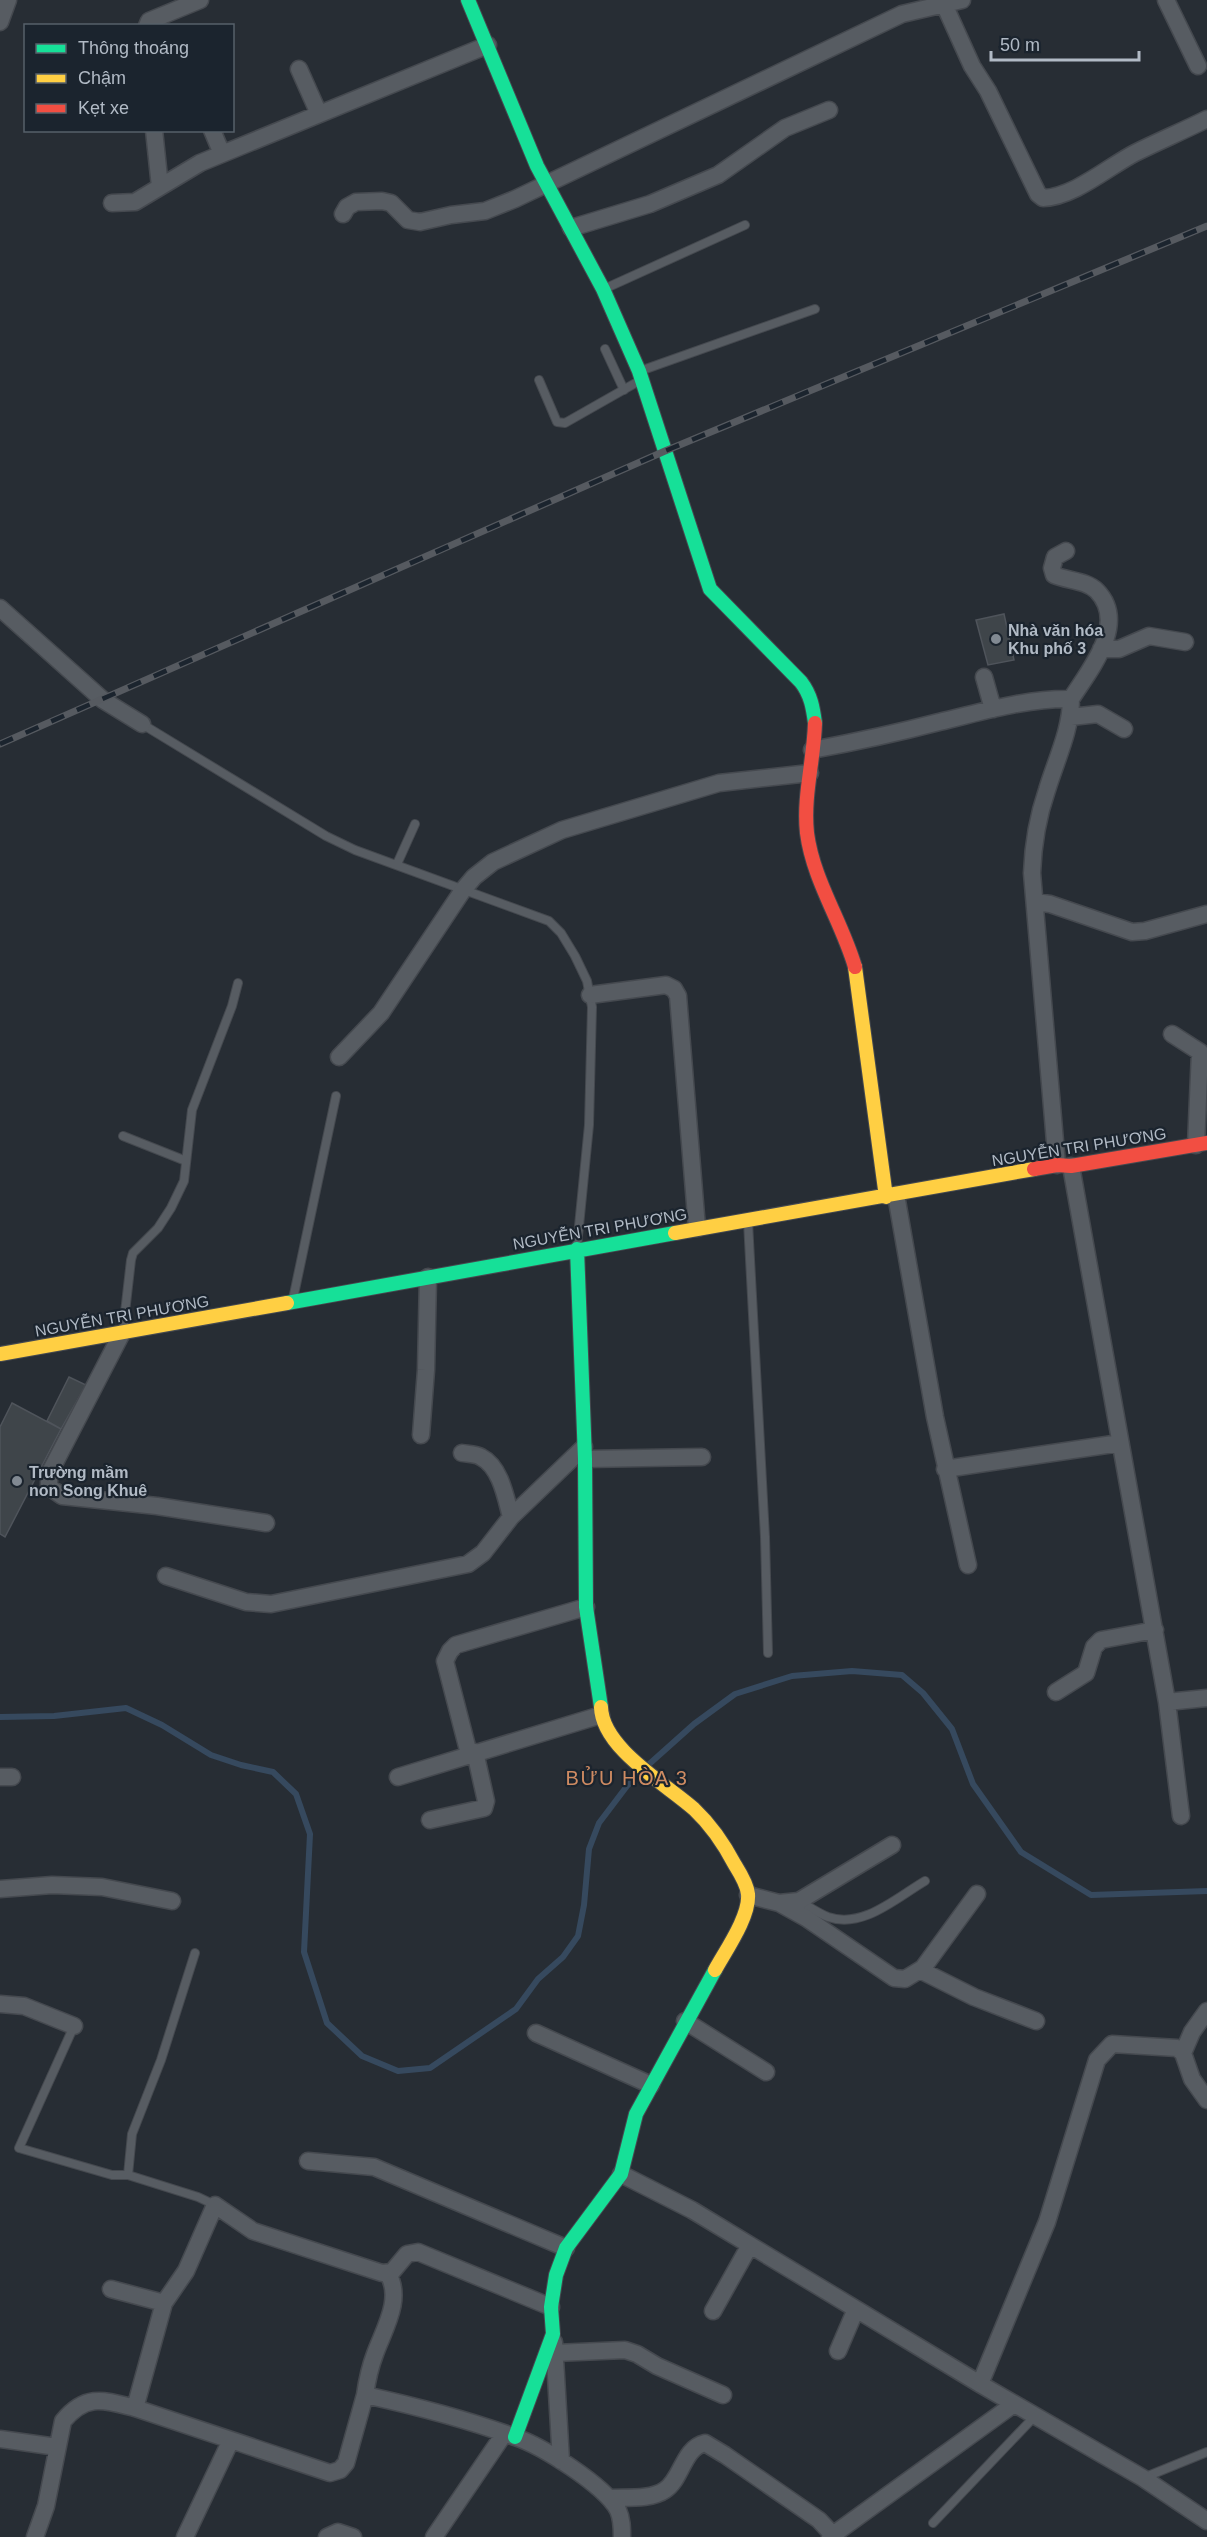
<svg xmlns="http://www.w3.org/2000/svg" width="1207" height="2537" viewBox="0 0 1207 2537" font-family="Arial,sans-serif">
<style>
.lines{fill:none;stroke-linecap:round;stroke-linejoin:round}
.stream{stroke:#36495e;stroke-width:6}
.building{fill:#3f454a;stroke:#4f545b;stroke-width:1.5}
.lane-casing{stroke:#45494f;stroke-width:10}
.street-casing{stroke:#45494f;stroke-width:19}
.fast-casing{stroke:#45494f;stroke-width:16}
.slow-casing{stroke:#45494f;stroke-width:16}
.jam-casing{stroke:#45494f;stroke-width:16}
.lane{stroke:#575c62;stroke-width:8}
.street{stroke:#575c62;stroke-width:16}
.fast{stroke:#16e098;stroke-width:14}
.slow{stroke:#ffcf43;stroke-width:14}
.jam{stroke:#f24e42;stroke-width:14}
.rail-casing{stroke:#565a60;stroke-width:7}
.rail{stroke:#1b242e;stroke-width:4.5;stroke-dasharray:14;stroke-linecap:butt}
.poi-dot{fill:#818992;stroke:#1b242e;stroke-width:2}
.labels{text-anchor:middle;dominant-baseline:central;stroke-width:4.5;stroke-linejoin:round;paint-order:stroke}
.poi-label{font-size:16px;font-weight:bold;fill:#b1bac5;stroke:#1b242e;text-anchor:start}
.street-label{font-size:16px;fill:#b1bac5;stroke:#1b242e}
.quarter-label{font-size:20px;letter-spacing:1.5px;fill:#cf8b62;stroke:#1b242e}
</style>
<rect width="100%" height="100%" fill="#272d34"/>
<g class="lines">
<path class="stream" d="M0,1717L54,1716L126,1708L162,1725L211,1755L241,1765L273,1772L296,1794L310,1834L304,1952L327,2023L362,2056L398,2071L430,2068L516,2009L538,1979L563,1957L578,1936L584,1905L589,1849L599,1823L627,1786L640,1773
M647,1766L694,1724L735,1694L792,1676L852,1671L902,1675L923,1693L952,1729L973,1784L1021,1852L1091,1895L1207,1891"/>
</g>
<path class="building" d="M1004,614L1014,660L988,665L976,620Z
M69,1377L86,1385L61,1429L47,1421Z
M12,1403L61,1429L5,1537L0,1534V1427Z"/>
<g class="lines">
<defs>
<path id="lane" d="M604,289L745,225
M605,349L624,390
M640,371L815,309
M539,380L557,422L565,423L639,381
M142,724L326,836L355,850L549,921L561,933L575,956L587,981L592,1007L589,1125L577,1246
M397,864L415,824
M123,1136L186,1161
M748,1222L765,1537L768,1653
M293,1299L336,1096
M123,1330L131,1260L133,1253L158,1228L171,1208L184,1181L192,1110L232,1006L238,983
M799,1901C808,1906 818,1913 828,1917C863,1929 896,1898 925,1881
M195,1953L161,2060L132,2134L128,2175L198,2197L215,2205
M74,2026L19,2148L112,2175H128
M1143,2478L1207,2452
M933,2523L1035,2416"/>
<path id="street" d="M1166,0L1198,66
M944,4L972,66L988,91L1038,194L1043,198C1074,197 1108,167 1135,153C1159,141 1183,131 1207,119
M0,22L8,0
M147,26L149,21L200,0
M299,69L319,114
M154,130L160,187
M212,130L222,154
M112,203L135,202L200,163L488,45
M343,214L347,207L356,202L382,201L391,203L408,220L420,222L451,215L485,211L515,199L902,14L962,0
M571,228L650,204L718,175L785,128L829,110
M0,608L103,700L142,724
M1101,649H1119L1149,636L1185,642
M984,677L993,709
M1071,717L1098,714L1124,729
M812,750C855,742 897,733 939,722C982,712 1026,698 1071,699C1088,672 1129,624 1097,591C1086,580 1068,581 1054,575L1052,568L1055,557L1066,551
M1035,902L1050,904L1132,932L1145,931L1207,914
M590,995L666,985L674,989L678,996L697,1228
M1172,1034L1200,1052L1196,1145
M339,1057L381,1013L463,890L474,877L493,862L562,830L719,783L810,773
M1057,1165L1032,873C1033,846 1038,816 1047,790C1056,760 1071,730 1071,699
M1071,1166L1167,1702L1181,1816
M896,1195L935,1417L968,1565
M122,1333L49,1474V1487L62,1496L157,1506L266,1523
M421,1435L426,1370L428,1277
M462,1453C468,1454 476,1454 481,1457C501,1467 506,1499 511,1517
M585,1459L702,1457
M945,1469L1120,1443
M166,1576L246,1602L271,1604L468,1564L483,1553L511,1517L584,1447
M1056,1692L1086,1673L1094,1647L1101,1640L1155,1630
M1167,1702L1207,1698
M469,1754L445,1661L450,1651L456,1645L586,1607
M0,1777H12
M398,1777L601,1715
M430,1820L484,1808L486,1801L475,1752
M0,1889L52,1885L102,1887L172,1901
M748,1895L779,1903L799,1901L892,1845
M779,1903L806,1918L894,1978L905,1979L923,1968L977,1894
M920,1970L974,1997L1036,2021
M0,2004L24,2006L74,2026
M685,2021L766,2072
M536,2033L651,2085
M1183,2053L1192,2032L1207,2011
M308,2161L374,2167L566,2248
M621,2174L692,2210L980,2384L1143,2478L1207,2521
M111,2289L164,2303
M713,2311L750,2245
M554,2342L561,2461
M838,2351L856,2309
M555,2353L625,2350L637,2354L657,2366L723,2395
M980,2384L1047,2222L1097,2060L1112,2044L1177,2048L1183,2053L1192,2079L1207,2100
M365,2395C367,2381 370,2367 375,2354C384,2329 403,2299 388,2274
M135,2408L164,2303L186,2271L215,2205L253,2231L382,2273L392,2272L407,2254L418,2252L551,2307
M0,2439L57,2447
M609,2498C625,2497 651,2500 665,2490C682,2479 683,2448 705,2443L725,2455L819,2520L832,2534
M35,2537L46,2506L63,2421C86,2393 104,2400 135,2408L330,2473L340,2470L346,2463L365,2395C415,2406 466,2419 515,2437C542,2446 604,2485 618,2510C622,2519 622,2528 622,2537
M185,2537L231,2440
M327,2537L338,2532L353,2537
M434,2537L504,2434
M830,2537L1014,2404"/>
<path id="fast" d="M468,0L537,166L603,289L639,371L710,589L801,682C811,695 813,708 815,723
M577,1249L585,1459L586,1607L601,1707
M287,1303L675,1233
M515,2437L553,2334L551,2307L556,2275L566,2248L621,2174L636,2114L715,1970"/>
<path id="slow" d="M855,967L886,1197
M675,1233L1034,1169
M0,1354L287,1303
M601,1707C602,1748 666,1784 694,1809C711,1825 724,1844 735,1865C740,1873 747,1884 748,1894C750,1916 726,1950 715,1970"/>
<path id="jam" d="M815,723C814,760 803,796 807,833C813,880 842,922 855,967
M1034,1169L1057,1165L1071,1166L1207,1143"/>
</defs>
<use href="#lane" class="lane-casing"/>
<use href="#street" class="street-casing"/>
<use href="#fast" class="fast-casing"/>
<use href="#slow" class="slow-casing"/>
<use href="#jam" class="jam-casing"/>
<use href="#lane" class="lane"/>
<use href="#street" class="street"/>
<use href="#fast" class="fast"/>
<use href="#slow" class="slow"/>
<use href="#jam" class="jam"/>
<defs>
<path id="rail" d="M0,744L665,451L1207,226"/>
</defs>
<use href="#rail" class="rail-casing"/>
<use href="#rail" class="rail"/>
</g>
<g class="poi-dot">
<circle cx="996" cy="639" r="6"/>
<circle cx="17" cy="1481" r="6"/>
</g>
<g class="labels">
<g class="poi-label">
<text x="1008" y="630">Nhà văn hóa<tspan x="1008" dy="18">Khu phố 3</tspan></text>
<text x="29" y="1472">Trường mầm<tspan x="29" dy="18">non Song Khuê</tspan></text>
</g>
<g class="street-label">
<text transform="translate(1079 1147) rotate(-9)">NGUYỄN TRI PHƯƠNG</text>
<text transform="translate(600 1229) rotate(-10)">NGUYỄN TRI PHƯƠNG</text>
<text transform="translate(122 1316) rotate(-10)">NGUYỄN TRI PHƯƠNG</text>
</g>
<g class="quarter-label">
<text x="627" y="1778">BỬU HÒA 3</text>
</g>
</g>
<rect x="24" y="24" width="210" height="108" fill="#1b242e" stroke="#57606a" stroke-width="1.5"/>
<rect x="36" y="44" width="30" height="9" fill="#16e098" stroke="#57606a" stroke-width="1.5"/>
<text x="78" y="54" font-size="18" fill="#b1bac5">Thông thoáng</text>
<rect x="36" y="74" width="30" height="9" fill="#ffcf43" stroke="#57606a" stroke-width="1.5"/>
<text x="78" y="84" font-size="18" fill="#b1bac5">Chậm</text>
<rect x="36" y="104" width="30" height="9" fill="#f24e42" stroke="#57606a" stroke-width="1.5"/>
<text x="78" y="114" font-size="18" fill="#b1bac5">Kẹt xe</text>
<path d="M991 51v9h148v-9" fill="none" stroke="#b1bac5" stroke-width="3"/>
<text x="1000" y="51" font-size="18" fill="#b1bac5" stroke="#1b242e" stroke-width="4.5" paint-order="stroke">50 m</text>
</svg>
